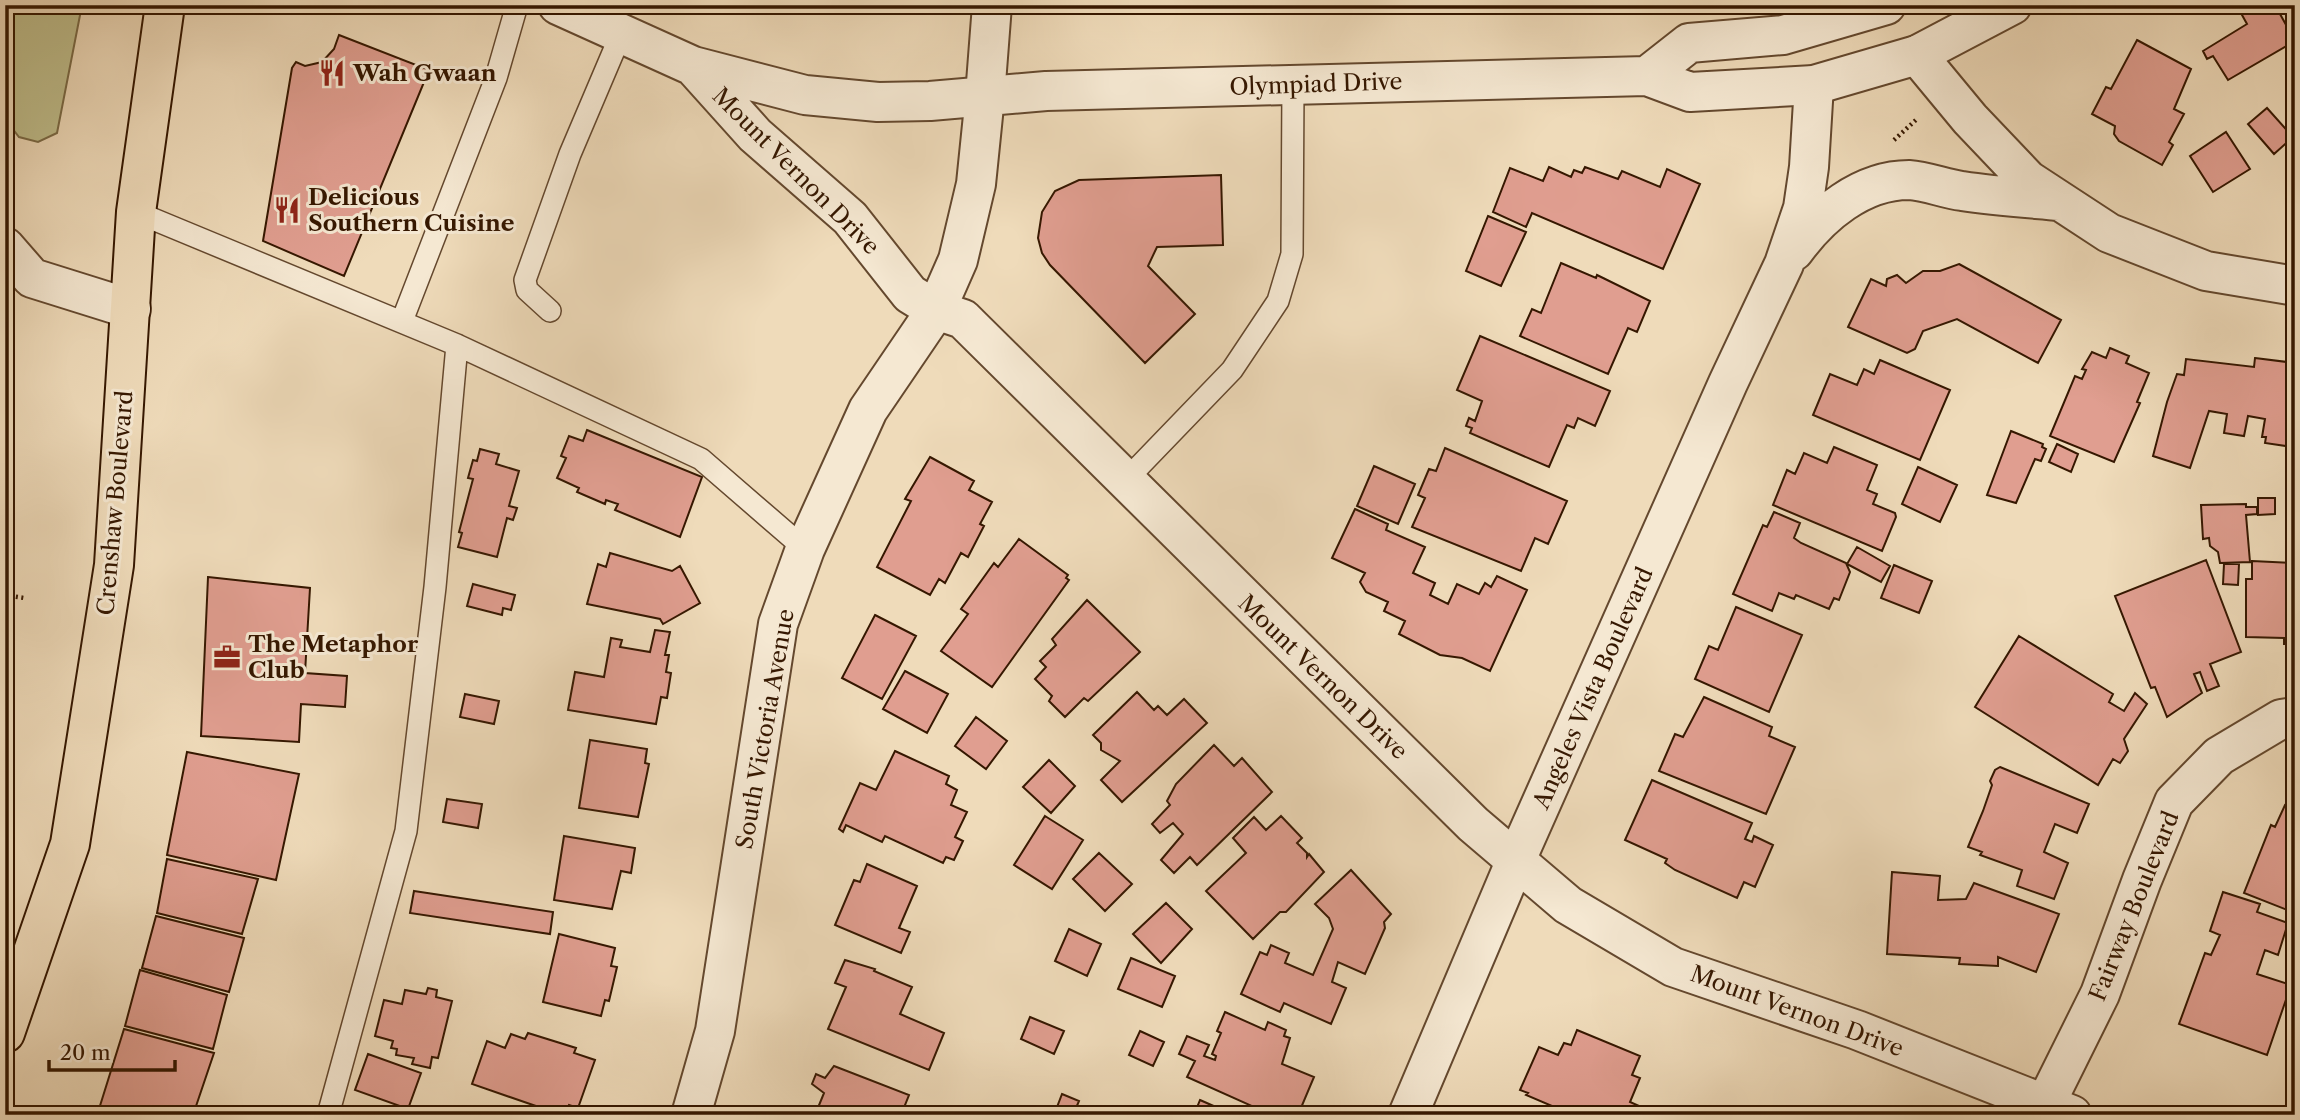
<svg xmlns="http://www.w3.org/2000/svg" width="2300" height="1120" viewBox="0 0 2300 1120" font-family="'Libre Caslon Text',serif">
<style>
.green{fill:#bfbe8c;stroke:#7a6a46;stroke-width:2}
.building{fill:#e09e90;stroke:#351700;stroke-width:2}
.lines{fill:none;stroke-linecap:round;stroke-linejoin:round}
.service-casing{stroke:#64482e;stroke-width:24}
.minor-casing{stroke:#64482e;stroke-width:42}
.tertiary-casing{stroke:#64482e;stroke-width:42}
.primary-casing{stroke:#351700;stroke-width:42}
.path{stroke:#351700;stroke-width:4.5;stroke-dasharray:2 3.5;stroke-linecap:butt}
.service{stroke:#f5e8d2;stroke-width:21}
.minor{stroke:#f5e8d2;stroke-width:38}
.tertiary{stroke:#f5e8d2;stroke-width:38}
.primary{stroke:#efdbba;stroke-width:38}
.labels{text-anchor:middle;dominant-baseline:central;stroke-width:6;stroke-linejoin:round;paint-order:stroke}
.poi-label{font-size:23px;font-weight:bold;fill:#351700;stroke:#f5e8d2;text-anchor:start}
.street-label{font-size:23px;fill:#351700;stroke:#f5e8d2}
</style>
<rect width="100%" height="100%" fill="#efdbba"/>
<filter id="stains"><feTurbulence type="fractalNoise" baseFrequency=".00286" numOctaves="4"/><feColorMatrix values="0 0 0 0 .2 0 0 0 0 .09 0 0 0 0 .02 0 0 0 .5 -.17"/></filter>
<radialGradient id="worn" r=".72"><stop offset=".6" stop-color="#630" stop-opacity="0"/><stop offset="1" stop-color="#630" stop-opacity=".3"/></radialGradient>
<path class="green" d="M5,5H82L57,133L38,142L19,137L5,119Z"/>
<path class="building" d="M2275,5L2295,41L2228,80L2213,56L2207,59L2203,51L2247,24L2237,6Z
M339,35L429,70L344,276L263,241L292,68L296,62L305,66L322,62L334,49Z
M2137,40L2191,69L2174,109L2184,114L2169,142L2173,145L2162,165L2119,141L2114,134L2115,126L2092,114L2106,87L2111,89Z
M2267,108L2293,137L2274,154L2248,124Z
M2226,132L2250,169L2213,192L2190,156Z
M1549,167L1571,177L1574,170L1582,173L1585,167L1618,179L1622,171L1660,187L1667,169L1700,184L1663,269L1532,213L1526,227L1493,212L1510,168L1543,181Z
M1221,175L1223,245L1157,247L1148,266L1195,314L1145,363L1050,265L1042,253L1038,238L1042,212L1055,191L1079,180Z
M1488,216L1526,232L1501,286L1466,271Z
M1561,263L1596,278L1597,275L1650,301L1637,332L1628,328L1608,374L1520,336L1532,309L1541,313Z
M1959,264L2061,320L2038,363L1957,319L1923,331L1915,349L1907,353L1848,327L1871,279L1886,286L1887,279L1897,275L1906,283L1923,271H1940Z
M1480,336L1610,391L1595,426L1578,418L1574,428L1567,425L1549,467L1470,433L1472,428L1466,426L1469,418L1475,421L1482,401L1457,390Z
M2110,348L2129,356L2126,363L2149,373L2137,402L2140,403L2114,462L2050,436L2075,376L2082,379L2086,370L2082,369L2092,352L2106,358Z
M2255,358L2295,363L2286,446L2265,443L2266,437H2262L2265,419L2248,416L2244,436L2224,433L2227,414L2209,411L2190,468L2153,456L2167,402L2177,374L2184,375L2186,359L2254,367Z
M1880,360L1950,390L1920,460L1813,415L1830,374L1857,385L1864,369L1874,374Z
M587,430L702,477L680,537L615,510L618,504L606,500L605,504L577,492L579,488L557,478L566,458L561,456L569,436L583,441Z
M2011,431L2043,444L2042,447L2046,449L2041,461L2035,459L2016,503L1987,495Z
M2057,444L2078,454L2071,472L2049,462Z
M1834,447L1877,465L1867,490L1877,494L1873,504L1895,513L1896,517L1882,551L1773,505L1787,470L1795,474L1804,453L1827,463Z
M1445,448L1567,501L1548,544L1535,538L1521,571L1412,527L1425,498L1418,495L1429,469L1436,471Z
M480,449L499,454L496,464L519,471L509,506L517,508L513,520L507,518L497,557L458,547L462,533L459,532L473,479L468,478L473,460L477,461Z
M930,457L974,481L969,490L992,502L980,524L984,526L968,557L961,553L945,583L939,579L930,595L877,567L911,501L905,499Z
M1374,466L1415,484L1398,524L1357,506Z
M1918,467L1957,485L1940,522L1902,504Z
M2258,498H2275V514L2258,515Z
M2246,504V507H2257V514L2246,515L2250,562L2220,563L2218,552L2210,546L2209,538L2203,539L2201,505Z
M1355,509L1388,524L1386,530L1425,547L1413,573L1435,583L1430,595L1448,604L1457,584L1479,594L1485,583L1491,587L1497,576L1527,590L1490,671L1462,658L1440,655L1399,634L1405,621L1384,611L1388,602L1366,592L1360,582L1365,573L1332,558Z
M1774,512L1800,523L1794,538L1801,543L1846,563L1850,572L1839,600L1834,598L1829,609L1796,595L1794,599L1779,593L1772,611L1733,594L1763,525L1767,527Z
M1019,539L1068,575L1066,578L1069,580L992,687L941,651L968,614L961,609L994,563L998,567Z
M1857,547L1890,566L1881,582L1847,564Z
M610,553L672,571L680,566L700,603L663,624L660,619L587,604L598,564L606,567Z
M2206,560L2241,652L2210,664L2219,686L2207,691L2200,672L2194,674L2202,693L2167,717L2155,687L2151,688L2115,596Z
M2252,561L2295,563V644H2284V638L2246,637V579H2252Z
M2224,564H2239L2238,585L2223,584Z
M1894,565L1932,581L1919,613L1881,598Z
M208,577L310,588L305,673L347,676L345,707L301,704L299,742L201,736Z
M473,584L515,595L511,610L503,608L502,615L467,606Z
M1087,600L1140,652L1088,701L1084,698L1065,717L1049,701L1052,696L1035,679L1046,667L1040,661L1056,645L1052,639Z
M1736,607L1802,635L1769,712L1695,679L1709,646L1718,650Z
M875,615L916,636L882,699L842,678Z
M655,630L670,632L665,655H669L666,672L671,673L667,698L661,697L656,724L568,710L575,672L604,677L611,638L622,640L620,647L650,652Z
M2019,636L2113,694L2109,702L2124,711L2135,693L2147,704L2124,739L2128,751L2120,763L2113,759L2098,785L1975,707Z
M905,671L948,694L927,733L883,709Z
M1137,692L1154,710L1158,706L1167,715L1184,699L1207,723L1122,802L1101,780L1120,761L1101,750V743L1093,735Z
M465,694L499,701L494,724L460,717Z
M1704,697L1772,727L1769,736L1795,747L1766,814L1659,771L1675,734L1683,737Z
M976,717L1007,741L986,769L955,746Z
M590,740L647,749L645,763L649,764L638,817L579,808Z
M1214,745L1234,766L1242,758L1272,792L1197,865L1190,857L1174,873L1161,860L1183,834L1173,823L1160,833L1152,824L1170,805L1167,801L1176,784Z
M895,751L949,776L946,784L957,790L951,805L967,812L955,837L963,841L954,860L946,857L943,863L885,836L882,842L846,825L843,832L839,829L860,783L876,790Z
M187,752L299,774L276,880L167,855Z
M1049,760L1075,786L1051,813L1023,787Z
M2000,767L2089,804L2077,833L2055,824L2044,852L2068,863L2054,899L2017,886L2022,870L1980,855L1982,852L1968,847L1983,811L1992,785L1990,781L1995,770Z
M1652,780L1752,823L1745,839L1752,842L1754,836L1773,845L1755,887L1744,882L1737,898L1675,870L1665,863L1667,859L1625,840Z
M447,799L482,804L478,828L443,822Z
M2285,805L2295,809V913L2244,893L2271,825L2275,827Z
M1045,816L1083,840L1052,889L1014,865Z
M1281,816L1302,838L1297,843L1307,853V857L1309,854L1324,872L1286,912H1280L1253,939L1206,891L1246,853L1233,838L1254,817L1266,830Z
M564,836L635,848L631,873L621,871L612,909L554,900Z
M1099,853L1132,884L1105,911L1073,879Z
M167,859L258,879L242,934L157,913Z
M867,864L917,886L899,928L910,932L901,953L835,925L854,880L860,882Z
M1351,870L1391,914L1384,922L1385,928L1365,974L1338,962L1332,982L1346,988L1331,1024L1284,1003L1280,1012L1241,994L1260,952L1267,955L1271,945L1289,953L1285,963L1313,975L1333,929L1329,918L1315,904Z
M1892,872L1940,876L1938,900L1966,899L1974,883L2059,914L2036,972L1998,957V966L1959,964L1960,958L1887,954Z
M414,891L553,912L550,934L410,913Z
M2223,892L2260,904L2257,912L2288,923L2278,955L2265,950L2257,974L2291,985L2267,1055L2179,1024L2205,953L2211,955L2220,935L2210,931Z
M1166,903L1192,929L1161,963L1133,934Z
M156,916L244,938L229,992L142,968Z
M1069,929L1101,944L1087,976L1055,961Z
M559,934L615,948L611,966L617,967L609,1001L605,1000L601,1016L543,1002Z
M1131,958L1175,976L1162,1007L1118,989Z
M845,960L875,969L874,971L912,987L900,1014L944,1033L929,1070L828,1029L846,987L835,983Z
M140,970L227,995L213,1049L125,1026Z
M428,988L437,990L436,997L452,1001L438,1058L432,1057L430,1068L412,1064L414,1058L396,1055L397,1049L391,1048L393,1041L375,1036L384,1000L402,1004L405,990L426,994Z
M1225,1012L1265,1030L1268,1022L1286,1030L1284,1036L1290,1038L1282,1064L1314,1077L1298,1115H1272L1187,1077L1195,1061L1179,1054L1187,1036L1209,1045L1204,1056L1215,1060L1216,1056L1212,1054L1221,1033L1217,1031Z
M1030,1017L1064,1031L1054,1054L1021,1039Z
M124,1029L214,1053L193,1115H118L99,1109Z
M1577,1030L1640,1056L1632,1075L1640,1078L1630,1102L1659,1115L1661,1112L1668,1115H1573L1526,1095L1528,1093L1520,1090L1539,1047L1558,1055L1564,1043L1571,1045Z
M1140,1031L1164,1042L1153,1066L1129,1055Z
M528,1033L576,1048L574,1053L595,1060L578,1108L569,1105L565,1115H562L472,1084L487,1041L505,1048L511,1034L525,1039Z
M368,1054L421,1073L408,1109L355,1090Z
M834,1066L909,1095L901,1115H815L824,1093L812,1084L816,1074L825,1078Z
M1062,1094L1079,1101L1073,1115H1054Z
M1200,1100L1234,1115H1194Z"/>
<g class="lines">
<defs>
<path id="service" d="M136,212L457,345L701,459L805,549
M550,311L527,290L525,280L570,154L621,34
M402,321L496,78L517,5
M1124,482L1232,370L1278,301L1292,254L1293,85
M328,1115L406,831L435,587L457,345"/>
<path id="minor" d="M1917,55L1970,119L2028,180L2109,233L2206,271L2295,286
M985,96L992,5
M5,247L32,278L131,309
M1794,251C1820,215 1861,180 1909,180C1927,181 1945,189 1962,191C1995,196 2027,198 2060,201
M1408,1115L1516,860L1728,383L1784,264L1803,208L1809,167L1814,85
M2040,1115L2100,994L2142,880L2174,802L2219,756L2281,719L2295,717"/>
<path id="tertiary" d="M558,5L693,66L805,95L878,102L930,101L1046,91L1647,76L1690,92L1814,85L1917,55L2012,5
M693,66L755,135L850,218L910,294L936,310L963,319L970,326L1473,824L1568,905L1673,967L1857,1030L2072,1115
M1647,76L1689,43L1783,35L1886,5
M691,1115L715,1031L778,624L805,549L868,410L936,310L958,260L976,184L985,96"/>
<path id="primary" d="M5,1033L70,844L114,565L136,212L165,5"/>
</defs>
<use href="#service" class="service-casing"/>
<use href="#minor" class="minor-casing"/>
<use href="#tertiary" class="tertiary-casing"/>
<use href="#primary" class="primary-casing"/>
<path class="path" d="M1894,140L1917,119
M5,595L24,598"/>
<use href="#service" class="service"/>
<use href="#minor" class="minor"/>
<use href="#tertiary" class="tertiary"/>
<use href="#primary" class="primary"/>
</g>
<defs>
<symbol id="restaurant-bare" viewBox="-9 -9 18 18"><path d="M-5-6h1v4h1v-4h1v4h1v-4h1v5L-1.5 .5V6h-2V.5L-5-1ZM5-6V6H3V1.5H1.5Q1.5-4 5-6Z" fill="#8f2418" stroke="#f5e8d2" stroke-width="2.5" paint-order="stroke"/></symbol>
<symbol id="office-bare" viewBox="-9 -9 18 18"><path d="M-6-3h4V-5.5h4V-3h4V5H-6ZM-1-4.5V-3h2v-1.5ZM-6 0V1H6V0Z" fill="#8f2418" stroke="#f5e8d2" stroke-width="2.5" paint-order="stroke"/></symbol>
</defs>
<g fill-rule="evenodd">
<use href="#restaurant-bare" x="313" y="54" width="38" height="38"/>
<use href="#restaurant-bare" x="268" y="191" width="38" height="38"/>
<use href="#office-bare" x="208" y="638" width="38" height="38"/>
</g>
<g class="labels">
<g class="poi-label">
<text x="353" y="73">Wah Gwaan</text>
<text x="308" y="197">Delicious<tspan x="308" dy="26">Southern Cuisine</tspan></text>
<text x="248" y="644">The Metaphor<tspan x="248" dy="26">Club</tspan></text>
</g>
<g class="street-label">
<text transform="translate(1316 84) rotate(-2)">Olympiad Drive</text>
<text transform="translate(796 171) rotate(45)">Mount Vernon Drive</text>
<text transform="translate(115 503) rotate(-85)">Crenshaw Boulevard</text>
<text transform="translate(1323 677) rotate(44)">Mount Vernon Drive</text>
<text transform="translate(1593 688) rotate(-66)">Angeles Vista Boulevard</text>
<text transform="translate(765 729) rotate(-80)">South Victoria Avenue</text>
<text transform="translate(2134 906) rotate(-68)">Fairway Boulevard</text>
<text transform="translate(1797 1011) rotate(20)">Mount Vernon Drive</text>
</g>
</g>
<rect width="2300" height="1120" fill="none" stroke="#efdbba" stroke-width="28"/>
<rect x="7" y="7" width="2286" height="1106" fill="none" stroke="#351700" stroke-width="3.5"/>
<rect x="14" y="14" width="2272" height="1092" fill="none" stroke="#351700" stroke-width="2"/>
<path d="M49 1060v10h126v-10" fill="none" stroke="#351700" stroke-width="3.5"/>
<text x="60" y="1060" font-size="21" fill="#351700" stroke="#f5e8d2" stroke-width="5" paint-order="stroke">20 m</text>
<rect width="100%" height="100%" filter="url(#stains)"/>
<rect width="100%" height="100%" fill="url(#worn)"/>
</svg>
